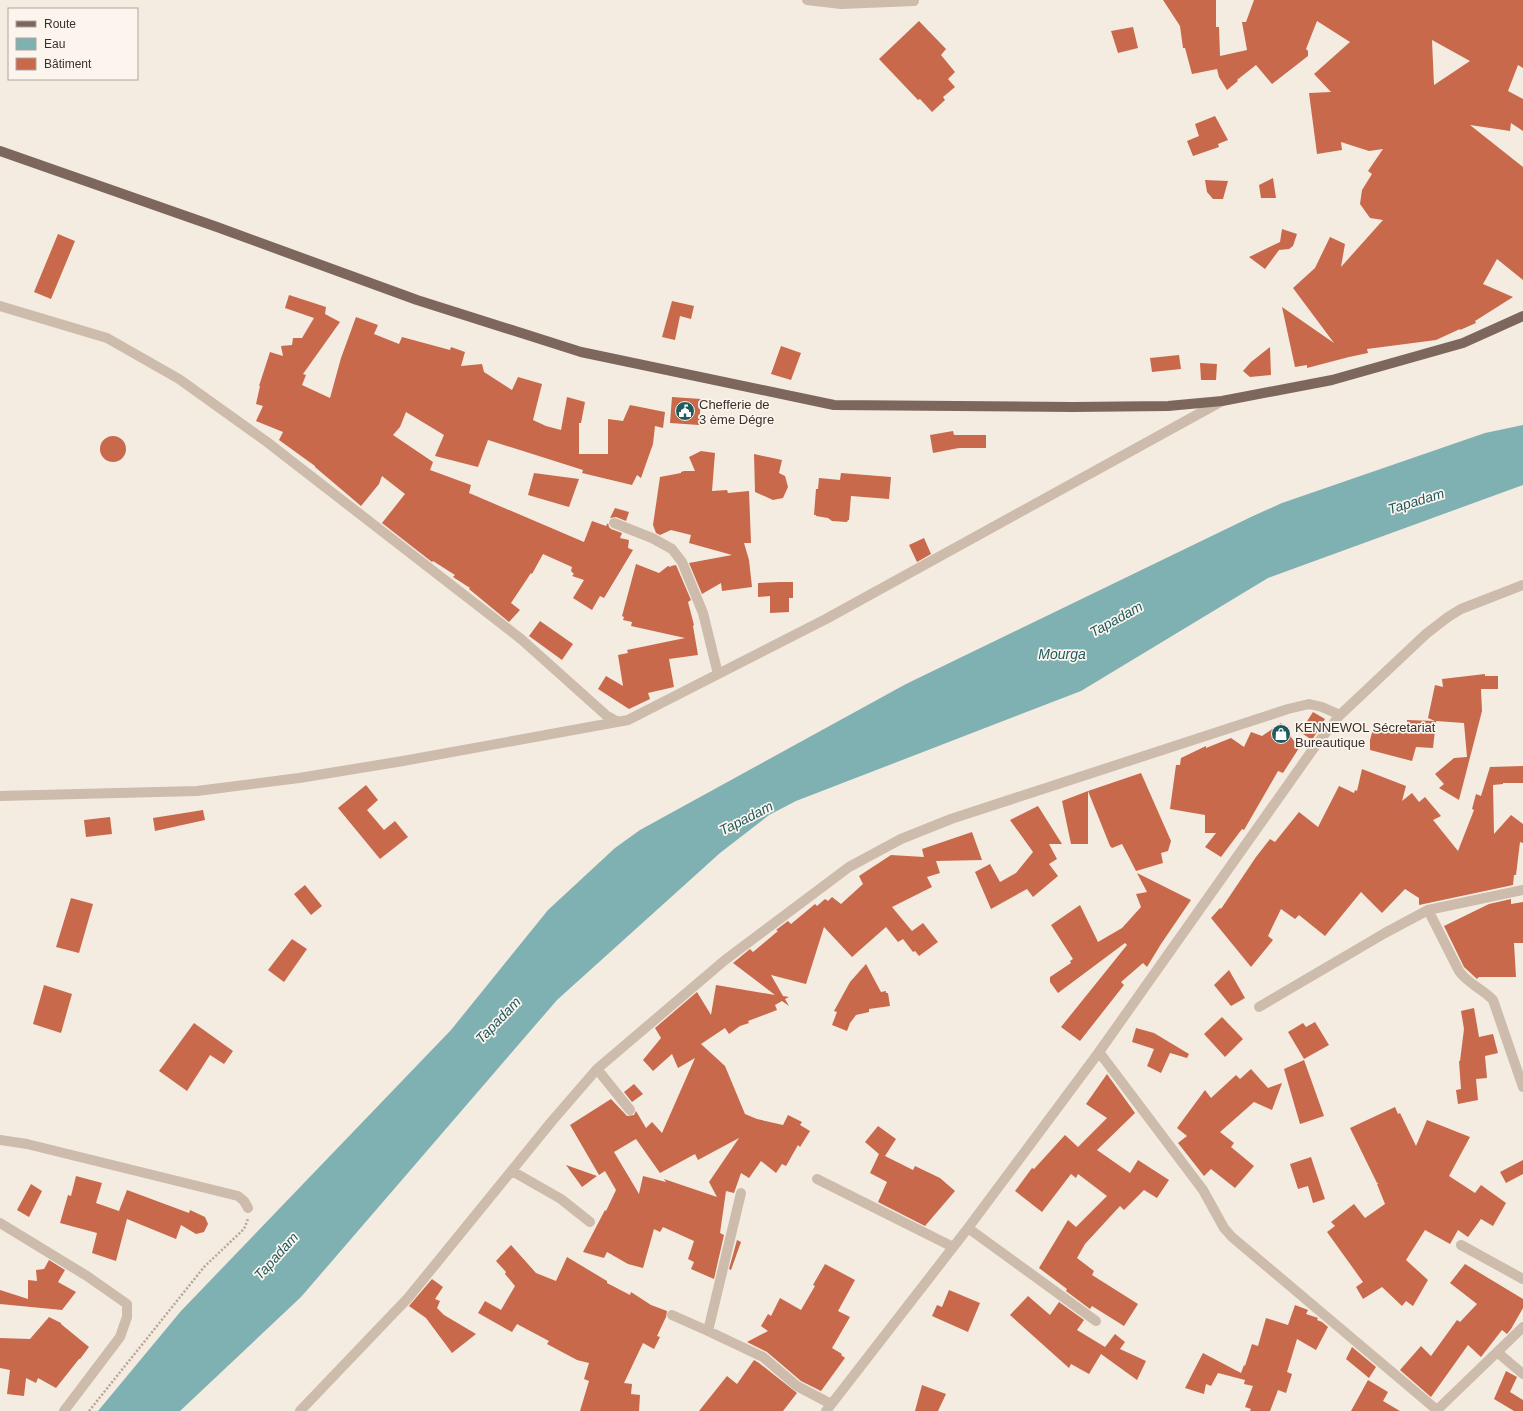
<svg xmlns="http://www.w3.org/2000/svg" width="1523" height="1411" viewBox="0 0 1523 1411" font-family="Helvetica,sans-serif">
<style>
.water{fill:#7fb0b2}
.building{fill:#c8694b;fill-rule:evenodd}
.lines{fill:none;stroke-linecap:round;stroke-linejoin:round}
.path{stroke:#b9a596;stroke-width:2.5;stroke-dasharray:2 2;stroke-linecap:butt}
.minor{stroke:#cdbbac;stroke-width:10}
.major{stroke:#7d675c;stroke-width:10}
.labels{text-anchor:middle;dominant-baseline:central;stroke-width:3.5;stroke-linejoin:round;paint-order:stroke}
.poi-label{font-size:13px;fill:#3b302b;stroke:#fbf5ee;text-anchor:start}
.water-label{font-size:14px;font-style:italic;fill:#1f5a5e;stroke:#fbf5ee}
</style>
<rect width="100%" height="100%" fill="#f4ebe1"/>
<path class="water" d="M1523,425V485L1268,578L1081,691L796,801L769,815L720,853L557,1000L301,1297L180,1411H98L181,1311L451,1030L548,910L615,848L640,830L906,684L1253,516L1282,503L1485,433Z"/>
<path class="building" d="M1163,0H1216V27H1219L1220,56L1247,50L1242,22H1246L1254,0H1523V68L1518,65L1508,91L1523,99V131L1511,123L1510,131L1470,125L1523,167V280L1497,259L1483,284L1513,297L1475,321L1476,323L1460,330V329L1436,340L1367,349L1368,353L1349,357L1307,368V365L1295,367L1282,307L1334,343L1293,288L1315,268L1330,237L1345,244L1341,267L1383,220L1370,218L1360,204L1362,190L1372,174L1368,171L1383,149L1369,151L1341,142L1342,150L1317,154L1309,93L1331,92L1314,74L1350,42L1317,21L1306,49L1308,51V56L1272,84L1256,65L1237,80L1238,81L1227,90L1219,77L1217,69L1192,74L1185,48H1183L1180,26ZM1432,40L1470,61L1434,85Z
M919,21L946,49L941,55L955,72L948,79L955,87L943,97L945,100L932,112L920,99L918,100L879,59Z
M1133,27L1138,48L1118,53L1111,31Z
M1215,116L1228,140L1218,144L1219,147L1193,156L1187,141L1199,136L1195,124Z
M1273,178L1276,198H1261L1259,185Z
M1205,180L1228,181L1223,199H1213L1207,192Z
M1282,229L1297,234L1293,246L1289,249L1279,250L1265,269L1249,257L1280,242Z
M58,234L75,241L51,299L34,292Z
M289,295L326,307L325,314L340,322L303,374L306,375L302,385L330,398L341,358L356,317L378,325L374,334L399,344L402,337L450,350L451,347L465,352L461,366L482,364L484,372L512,390L518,377L542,384L533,420L546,426L561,430L567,397L585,402L581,423H579V454H608V419L623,421L630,405L665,412L663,428L655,426L653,444L641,478L637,475L632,485L582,473L583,470L488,440L478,467L435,456L444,435L406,412L400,427L393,435L433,462L430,470L471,485L469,493L584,542L592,521L606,526L608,523L609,527L611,529L622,533L620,538L629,540L628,548L633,550L604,598L600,596L592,610L573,598L584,580L572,576L574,574L571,571L572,567L543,554L532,574L531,573L511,603L520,610L509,622L469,589L470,588L453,577L455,575L433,561L432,562L382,523L405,494L382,476L379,484L361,506L315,467V466L279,440L283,432L256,421L263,406L256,404L260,386H259L270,352L283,356L281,346L292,345L293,338H302L314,318L285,308Z
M672,301L694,306L691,319L680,316L675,340L662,337Z
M781,346L801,353L791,380L771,374Z
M1270,347L1271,375L1250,377L1243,371L1251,362Z
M1179,355L1181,369L1152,372L1150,358Z
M1200,363L1217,364L1216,380H1201Z
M672,397L701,399L699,425L670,423Z
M953,431L954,435H986V448H959L933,453L930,435Z
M100 449a13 13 0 1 1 26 0a13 13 0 1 1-26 0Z
M701,451L715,453L712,491L727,490L728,493L749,491L751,543H744L749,560L752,587L722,591L721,583L702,594L689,563L732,555L689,543L691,535L671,530L660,535L656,533L653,525L660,477L681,473V472L684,471H695L689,457Z
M754,454L782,460L779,473L785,476L788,487L783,498L773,500L755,492Z
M534,473L579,479L569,507L528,495Z
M841,473L891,477L889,499L851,496L849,520H848L847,522L832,521L828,518L816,516V515H814L816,489H818L819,478L840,480Z
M615,508L629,512L626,521L616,517L610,518Z
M924,538L931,554L917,562L909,545Z
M636,564L659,573L668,566L671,567V566L676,565L691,600L688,602L694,625L693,626L698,655L669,659L674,687L648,693L650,699L629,709L598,689L606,676L623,686L618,655L628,653L627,650L685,638L631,626L632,622L623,620L624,617L622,616Z
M780,582H793V598H789V612L770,613V596L758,597V583Z
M540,621L573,644L562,660L529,636Z
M1485,674V676H1498V689H1481L1482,711L1459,800L1439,788L1444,784L1435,774L1454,758L1467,757L1464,723L1436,721L1433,748L1416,747L1412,761L1370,750V740L1373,729L1407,730V720L1435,721L1428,718L1435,685L1443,687L1442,679Z
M1313,712L1325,719L1312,740L1300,732Z
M1281,723L1299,748L1283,773L1278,771L1244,830L1242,829L1221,857L1205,847L1216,833H1205V815L1170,809L1176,765H1180L1181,758L1206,746V748L1231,738L1244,747L1251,732L1262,736Z
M1523,766V783H1503V784L1493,785L1494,834L1511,815L1523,824V843L1520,842L1516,875H1514L1513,885L1419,905V898L1405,889L1382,913L1361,892L1325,936L1299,915L1295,919L1281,909L1268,936L1273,940L1251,967L1211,918L1220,908L1221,909L1256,857L1270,839L1275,842L1299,812L1318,827L1339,786L1354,793L1355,790L1357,791L1362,769L1406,786L1402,801L1412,793L1419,802L1425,797L1441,816L1433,820L1458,851L1474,810L1472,809L1476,794L1481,796L1490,767Z
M1141,773L1171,841L1168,851L1161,853L1163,863L1136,871L1122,844L1112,848L1110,846L1088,791Z
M366,785L378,800L367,810L384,830L395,821L408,837L380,859L338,808Z
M1088,791V844H1071L1062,801Z
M1038,806L1062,844H1049L1057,859L1049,864L1058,876L1033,897L1027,889L991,909L975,872L990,864L1000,882L1016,873L1033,852L1010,820Z
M203,810L205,820L155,831L153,818Z
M110,817L112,834L86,837L84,820Z
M972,832L982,860L936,861L940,873L927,877L932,887L892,907L912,931L923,923L938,942L919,956L915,951L913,952L903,939L898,942L886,927L852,957L824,927L806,984L771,975L783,996L789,997L785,999L789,1006L782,1001L775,1005L777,1010L748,1021L749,1023L740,1026L729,1034L725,1028L701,1044L725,1066L745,1114L757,1119L783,1125L788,1115L802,1122L800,1125L810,1131L800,1147L798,1145L786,1166L782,1164L776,1173L761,1161L749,1178L741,1173L734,1193L726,1191L720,1233L724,1235L714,1279L691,1269L694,1262L688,1259L694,1241L663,1227L660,1232L654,1229L643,1268L628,1264L607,1252L604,1258L583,1252L605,1210L606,1211L616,1190L605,1171L599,1175L570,1125L611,1099L627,1116L634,1115L636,1111L646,1128L652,1122L662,1133L695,1058L678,1068L672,1054L653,1071L643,1060L661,1038L655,1028L697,992L711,1015L716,985L775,995L733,963L750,949L753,952L778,931L776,930L788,921L791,924L815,904L817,906L825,899L828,901L832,897L841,904L863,884L859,876L891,855L924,857L922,849ZM739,1138L709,1182L717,1197L664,1179L666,1182L643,1176L639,1194L614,1152L636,1139L660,1173L695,1154L698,1160Z
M1137,873L1191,900L1161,944L1147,967L1143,963L1121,982L1124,985L1080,1041L1061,1027L1127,945L1125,943L1058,993L1050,982V977L1071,963L1070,961L1073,959L1051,925L1080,905L1098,942L1122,928L1141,907L1136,894L1147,892Z
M305,885L322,906L311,915L294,894Z
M71,898L93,904L79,953L56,947Z
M1511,899V904L1523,902V943H1514L1516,977H1479L1477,979L1464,967L1444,926L1489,904Z
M292,939L307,949L284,982L268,970Z
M866,964L881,992L886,991V993H888L890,1006L869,1009V1012L856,1015L850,1023L847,1031L832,1025L837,1012L834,1011L850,982Z
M1229,970L1245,998L1231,1006L1214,985Z
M44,985L72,994L61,1033L33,1024Z
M1474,1008L1479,1037L1493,1034L1498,1053L1485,1056L1487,1078L1476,1079L1478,1100L1458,1104L1456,1090L1461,1089L1459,1061H1460L1464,1029L1461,1011Z
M1222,1017L1243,1039L1225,1057L1204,1034Z
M1315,1022L1329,1045L1304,1059L1288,1032L1303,1023L1306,1027Z
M194,1023L233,1051L224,1064L210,1055L187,1091L159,1071Z
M1136,1028L1154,1033L1189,1054L1187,1058L1170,1053L1161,1073L1147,1066L1154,1049L1132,1042Z
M1304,1060L1324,1116L1300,1124L1284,1069Z
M1251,1069L1268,1088L1282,1083L1272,1110L1254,1102L1220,1132L1234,1143L1231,1147L1254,1166L1235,1188L1211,1169L1204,1176L1178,1143L1187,1136L1177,1128L1205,1090L1211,1098L1236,1075L1240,1079Z
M1107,1074L1135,1113L1097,1150L1130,1173L1138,1160L1169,1180L1157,1198L1144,1190L1124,1210L1120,1206L1085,1244L1077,1258L1094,1271L1092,1275L1138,1304L1124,1326L1092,1306L1090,1309L1066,1291L1067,1289L1039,1268L1068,1220L1076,1227L1107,1196L1078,1174L1076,1178L1071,1174L1042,1212L1015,1191L1032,1168L1034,1169L1065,1135L1078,1147L1107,1118L1086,1104Z
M634,1084L643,1094L632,1102L624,1092Z
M1395,1107L1398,1114L1400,1113L1416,1146L1427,1120L1470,1137L1449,1176L1475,1193L1481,1185L1506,1203L1493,1226L1481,1219L1468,1237L1458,1230L1450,1244L1425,1230L1406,1260L1428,1280L1413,1306L1406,1301L1402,1306L1382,1287L1363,1299L1356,1287L1363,1282L1327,1232L1335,1226L1331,1222L1354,1204L1365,1218L1385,1204L1377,1184L1379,1183H1377L1350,1128Z
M878,1126L896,1139L885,1156L913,1170L915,1166L940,1178L955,1191L925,1226L878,1202L887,1182L870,1173L879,1154L865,1142Z
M1311,1157L1325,1199L1313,1203L1308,1186L1298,1189L1290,1164Z
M1523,1160V1174L1506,1183L1500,1172Z
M566,1165L597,1176L582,1187Z
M76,1176L102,1183L96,1203L119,1211L127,1190L189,1213L190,1210L205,1217L208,1224L204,1232L196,1234L181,1225L176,1239L127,1219L116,1261L92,1253L97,1233L60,1223L68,1195L71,1196Z
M31,1184L42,1191L29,1217L17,1210Z
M737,1240L741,1242L731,1270L729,1269Z
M511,1245L536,1273L556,1281L567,1257L607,1281V1283L630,1295L631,1292L651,1305L667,1311L666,1317L657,1336L660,1337L654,1349L643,1343L624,1383L632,1384L631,1394L640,1395L639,1411H580L589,1381L584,1379L589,1363L577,1360L547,1344L549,1341L517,1324L512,1332L478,1313L485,1301L501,1310L515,1286L505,1274L506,1272L496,1261Z
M49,1260L65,1270L58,1282L76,1292L62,1310L0,1304V1290L28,1299V1280L37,1281L36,1270L44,1269Z
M825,1264L855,1280L838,1311L850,1317L832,1348L842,1354L841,1355L845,1358L821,1391L801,1381L767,1352L747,1342L768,1331L761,1326L768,1314L771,1316L780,1298L801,1310L815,1286L813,1285Z
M1465,1264L1523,1299V1308L1511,1329L1507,1334L1502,1330L1481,1357L1468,1345L1431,1397L1400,1370L1421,1346L1431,1356L1457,1320L1460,1322L1477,1304L1450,1283Z
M432,1279L443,1287L435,1299L440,1301L437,1308L444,1315L476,1334L452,1353L426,1318L409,1306Z
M949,1290L980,1303L968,1332L932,1316L937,1305L942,1307Z
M1028,1296L1050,1315L1059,1302L1084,1320L1077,1330L1105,1347L1115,1334L1125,1342L1120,1349L1146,1361L1137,1380L1101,1354L1089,1374L1071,1364L1069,1368L1010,1315Z
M1295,1305L1308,1310L1306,1314L1318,1318L1317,1320L1322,1322L1328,1327L1316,1350L1297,1339L1287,1372L1292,1374L1286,1393L1278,1390L1270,1411H1250L1251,1409L1245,1407L1253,1386L1244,1384L1245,1380L1218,1373L1211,1386L1206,1384L1204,1394L1185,1388L1203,1353L1241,1373L1244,1365L1245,1366L1252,1344L1258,1346L1266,1318L1288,1325Z
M49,1317L61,1323V1324L89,1347L80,1359H79L56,1388L38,1378L36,1383L26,1378L24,1396L7,1394L10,1370L0,1368V1338L30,1339Z
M1352,1347L1376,1367L1369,1378L1346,1359Z
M754,1360L759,1363L797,1393L783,1411H699L727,1376L737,1384Z
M1506,1371L1517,1377L1510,1392L1523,1400V1411H1514L1494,1399Z
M1368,1380L1388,1392L1383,1401L1400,1411H1351Z
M922,1385L946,1394L938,1411H915Z"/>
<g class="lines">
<path class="path" d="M89,1411L204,1267L244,1229L248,1219"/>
<path class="minor" d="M807,0L841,4L914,1
M0,306L107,338L179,379L267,442L521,639L607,716L618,722
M614,523L652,538L672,549L682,562L703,613L718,674
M0,796L197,791L299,778L403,761L628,720L826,619L1222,401
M1428,910L1459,971C1468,984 1483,989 1493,1000L1523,1087
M1259,1007L1385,933L1428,910L1523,890
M1099,1052L1203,1190L1224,1228L1232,1237L1437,1410
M597,1069L630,1110
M0,1140L27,1144L238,1196L244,1201L248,1208
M512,1171L561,1199L590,1222
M817,1179L953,1247
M741,1193L708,1331L763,1357L797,1386L831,1404
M0,1223L87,1276L127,1304V1317L120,1337L64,1411
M968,1228L1096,1321
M1461,1245L1523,1279
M672,1315L708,1331
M1497,1352L1523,1374
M300,1411L408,1298L552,1121L597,1069L725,960L849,867L901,839L951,819L1288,709L1309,704L1322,707L1340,715
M826,1411L968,1228L1099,1052L1316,745L1340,715L1426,634L1448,617L1461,609L1523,585
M1436,1411L1523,1327"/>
<path class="major" d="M0,151L217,227L417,300L581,352L834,405L1073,407L1168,406L1222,401L1332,380L1463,343L1523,316"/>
</g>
<defs>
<symbol id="civic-disc" viewBox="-11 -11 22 22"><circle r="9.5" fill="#1f5a5e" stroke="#fbf5ee"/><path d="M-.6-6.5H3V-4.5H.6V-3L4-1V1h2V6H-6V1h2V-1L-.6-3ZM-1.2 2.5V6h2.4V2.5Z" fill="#fff"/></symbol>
<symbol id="shop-disc" viewBox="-11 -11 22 22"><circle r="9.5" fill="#1f5a5e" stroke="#fbf5ee"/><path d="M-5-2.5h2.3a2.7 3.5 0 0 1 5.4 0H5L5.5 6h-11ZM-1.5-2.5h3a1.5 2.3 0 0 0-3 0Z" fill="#fff"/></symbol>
</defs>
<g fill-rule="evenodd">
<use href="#civic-disc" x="674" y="400" width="22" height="22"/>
<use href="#shop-disc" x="1270" y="723" width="22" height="22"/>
</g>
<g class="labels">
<g class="poi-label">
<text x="699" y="404">Chefferie de<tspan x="699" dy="15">3 ème Dégre</tspan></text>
<text x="1295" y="727">KENNEWOL Sécretariat<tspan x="1295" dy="15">Bureautique</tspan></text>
</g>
<g class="water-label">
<text transform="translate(1416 501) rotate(-17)">Tapadam</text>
<text transform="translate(1116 619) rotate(-29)">Tapadam</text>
<text x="1062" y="654">Mourga</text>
<text transform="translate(746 818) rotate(-27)">Tapadam</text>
<text transform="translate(498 1020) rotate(-46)">Tapadam</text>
<text transform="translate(276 1256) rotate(-48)">Tapadam</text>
</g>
</g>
<rect x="8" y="8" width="130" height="72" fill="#fbf5ee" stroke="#aea6a0"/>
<rect x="16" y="21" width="20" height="6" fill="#7d675c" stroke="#aea6a0"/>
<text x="44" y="28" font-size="12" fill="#3b302b">Route</text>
<rect x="16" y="38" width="20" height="12" fill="#7fb0b2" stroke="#aea6a0"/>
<text x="44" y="48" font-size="12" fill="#3b302b">Eau</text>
<rect x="16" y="58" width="20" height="12" fill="#c8694b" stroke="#aea6a0"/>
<text x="44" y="68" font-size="12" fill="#3b302b">Bâtiment</text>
</svg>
